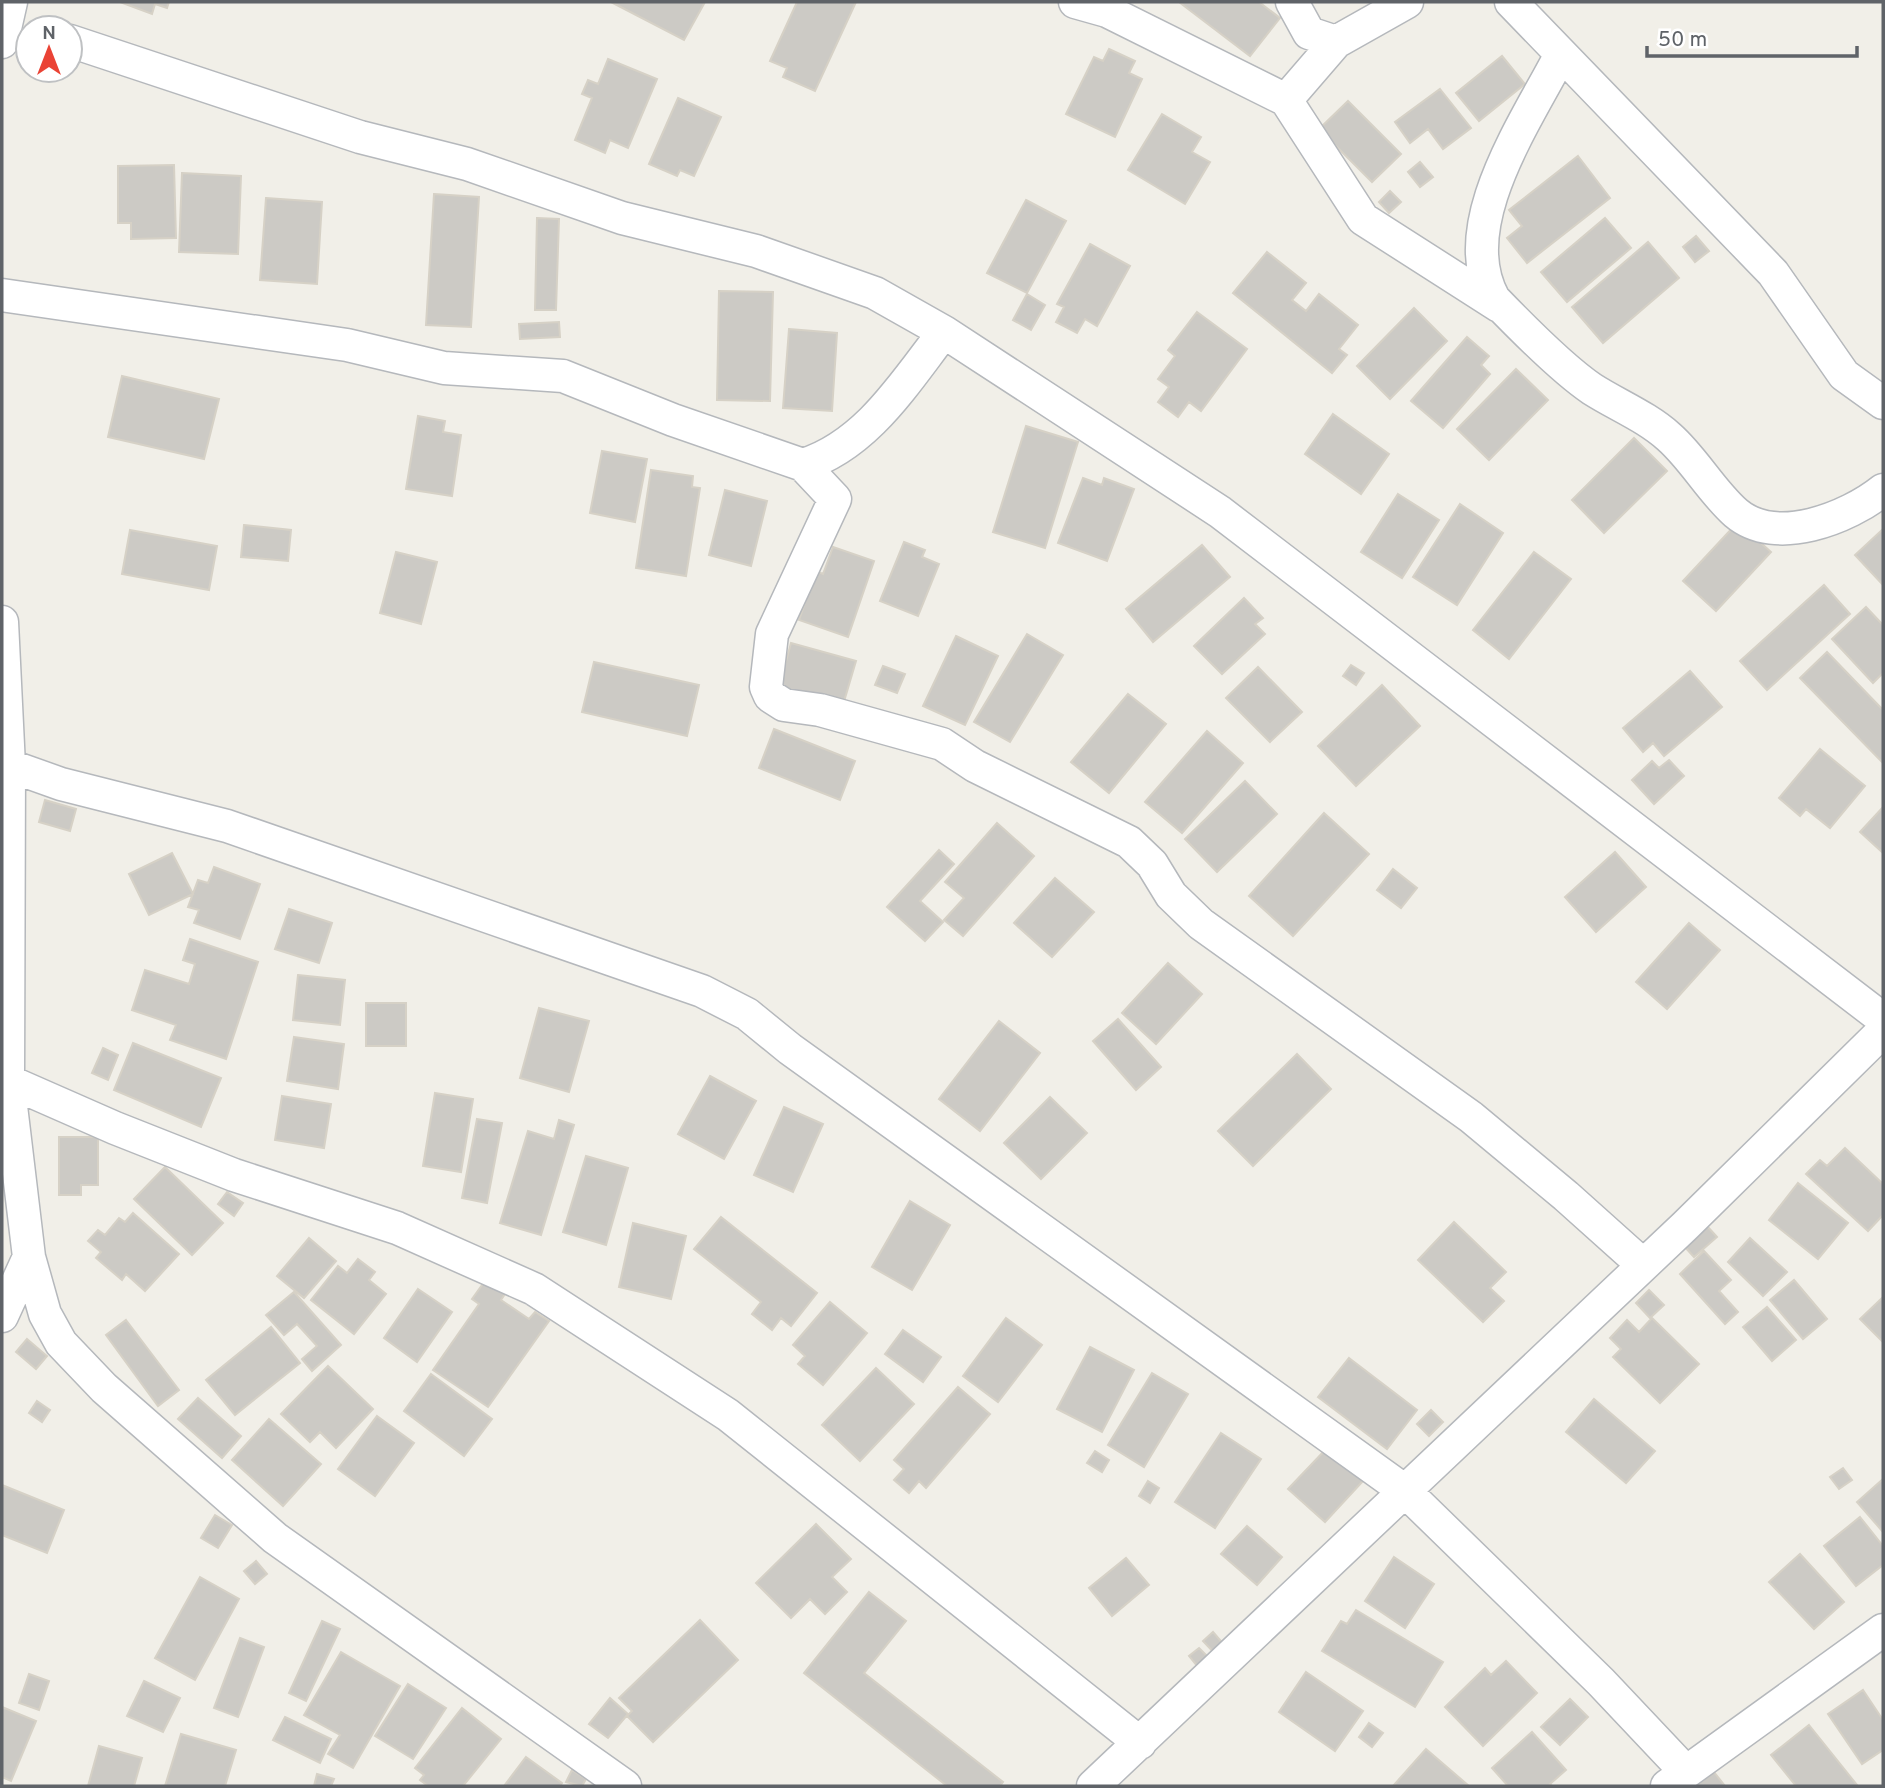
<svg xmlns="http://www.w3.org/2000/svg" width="1885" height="1788" viewBox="0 0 1885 1788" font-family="Overpass,sans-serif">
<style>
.building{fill:#cccac5;stroke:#d6d1c6;stroke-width:2}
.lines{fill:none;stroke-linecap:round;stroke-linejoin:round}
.minor-casing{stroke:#b5b8bc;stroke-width:35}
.minor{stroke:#fff;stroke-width:32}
</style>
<rect width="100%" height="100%" fill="#f1efe8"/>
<path class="building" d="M120,2H169L167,8L155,4L152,14Z
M611,2H705L684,40Z
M797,2H856L815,91L783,77L787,68L770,61Z
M1179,2H1259L1280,18L1250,56Z
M1109,49L1135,61L1129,73L1142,79L1115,137L1066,114L1094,57L1103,61Z
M1502,56L1525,84L1479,121L1456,93Z
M608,59L657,79L628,148L610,140L605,153L575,140L592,98L582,94L588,80L598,84Z
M1440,89L1471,128L1443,149L1428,129L1410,143L1395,122Z
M678,98L721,117L694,176L680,170L677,176L649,164Z
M1348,101L1401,154L1372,182L1319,129Z
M1162,114L1201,137L1192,152L1210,162L1185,204L1128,170Z
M1578,156L1610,198L1527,263L1507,238L1522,226L1509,210Z
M1420,162L1433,177L1420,187L1408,172Z
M174,165L176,238L131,239V223H118V166Z
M182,173L241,176L238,254L179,252Z
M1390,191L1401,202L1389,213L1379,202Z
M434,194L479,197L471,327L426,325Z
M266,198L322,202L317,284L260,280Z
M1026,200L1066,221L1027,293L987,273Z
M537,218L559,219L556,310H535Z
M1605,218L1631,248L1567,302L1541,272Z
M1696,236L1709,251L1695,262L1683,247Z
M1648,242L1679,278L1603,343L1572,307Z
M1090,244L1130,266L1097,326L1085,319L1077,333L1056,322L1064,307L1057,304Z
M1267,252L1306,283L1292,300L1306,311L1319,294L1358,325L1339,349L1347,355L1332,373L1233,293Z
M719,291L773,292L770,401L717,400Z
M1027,294L1045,305L1031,330L1013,320Z
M1414,308L1447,341L1390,399L1357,366Z
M1197,312L1247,349L1201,411L1189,402L1178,417L1158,402L1169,387L1158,379L1175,356L1168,350Z
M559,322L560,337L520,339L519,324Z
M789,329L837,333L832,411L783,408Z
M1467,337L1489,356L1481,365L1490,374L1443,428L1411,401Z
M1516,369L1548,400L1489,460L1457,429Z
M122,376L219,399L204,459L108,437Z
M1333,414L1389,454L1361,494L1305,454Z
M418,416L445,421L443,432L461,435L452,496L406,489Z
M1026,426L1078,442L1045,548L993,532Z
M1634,438L1667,471L1604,533L1572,500Z
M602,451L647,459L635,522L590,513Z
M651,470L693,476L692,487L700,488L686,576L636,568Z
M1083,478L1102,485L1104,478L1134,489L1107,561L1058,543Z
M725,490L767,501L751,566L709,555Z
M1398,494L1439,520L1402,578L1361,552Z
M1460,504L1503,533L1457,605L1413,577Z
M1738,522L1771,552L1716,611L1683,581Z
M244,525L291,530L288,561L241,557Z
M1883,529V585L1855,555Z
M130,530L217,546L209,590L122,574Z
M904,542L925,550L922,557L939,564L918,616L880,601Z
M1202,545L1230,577L1153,642L1126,609Z
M833,547L874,561L848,637L799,620L816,571L823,574Z
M396,552L437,562L421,624L380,613Z
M1534,552L1571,579L1509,659L1473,630Z
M1824,585L1850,614L1767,690L1740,661Z
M1244,598L1263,618L1255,624L1265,634L1222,674L1194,646Z
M1866,607L1883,625V673L1873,683L1832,639Z
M1027,634L1063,655L1010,742L974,722Z
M956,636L998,656L965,725L923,706Z
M791,643L856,661L843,705L779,687Z
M1827,652L1883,710V763L1800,678Z
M594,662L699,685L687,736L582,712Z
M1351,665L1364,673L1356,685L1343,676Z
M883,666L905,674L897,693L875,685Z
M1258,667L1302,712L1270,742L1226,698Z
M1690,671L1722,707L1664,756L1653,743L1643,752L1623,728Z
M1382,685L1420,726L1356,786L1318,746Z
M1128,694L1166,724L1109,793L1071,762Z
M774,729L855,761L840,800L759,768Z
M1207,731L1243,763L1182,833L1145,802Z
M1820,749L1865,786L1830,828L1806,809L1800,816L1779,798Z
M1669,760L1684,776L1654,804L1632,780L1652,761L1659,768Z
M1245,781L1277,814L1217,872L1185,839Z
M45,800L76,809L70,831L39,822Z
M1883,807V853L1860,832Z
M1324,813L1369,854L1293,936L1249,896Z
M997,823L1034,856L963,936L944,920L964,898L945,882Z
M939,850L954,864L920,901L943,922L925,941L887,907Z
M1615,852L1646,887L1596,932L1565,897Z
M172,853L193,894L149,915L129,874Z
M214,867L260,884L240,939L194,923L199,910L188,907L198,880L208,883Z
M1393,869L1417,888L1401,908L1377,890Z
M1055,878L1094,912L1052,957L1014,923Z
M289,909L332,923L319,963L275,949Z
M1689,923L1720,950L1667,1009L1636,982Z
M190,939L258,962L226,1059L170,1040L176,1025L132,1010L145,970L189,984L195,964L183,960Z
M1168,963L1202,994L1156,1044L1122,1013Z
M298,975L345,980L340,1025L293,1020Z
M366,1003H406V1046H366Z
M539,1008L589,1021L569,1092L520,1078Z
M1118,1019L1161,1067L1136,1090L1093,1041Z
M999,1021L1040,1053L980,1131L939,1099Z
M294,1037L344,1044L338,1089L287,1081Z
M133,1043L221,1078L201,1127L114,1090Z
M103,1048L118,1055L108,1080L92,1073Z
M1297,1054L1331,1089L1253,1166L1218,1131Z
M710,1076L756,1101L724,1159L678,1134Z
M435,1093L473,1099L461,1172L423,1166Z
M282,1096L331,1104L324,1148L275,1140Z
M1050,1097L1087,1133L1041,1179L1004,1143Z
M784,1107L823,1124L793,1192L754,1175Z
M477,1119L502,1123L487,1203L462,1198Z
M559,1120L574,1125L541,1235L500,1223L528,1131L554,1139Z
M59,1137H98V1185H81V1195H59Z
M1845,1148L1883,1184V1215L1868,1231L1806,1174L1820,1160L1827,1166Z
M586,1156L628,1168L606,1245L563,1232Z
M165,1167L223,1223L192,1255L134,1199Z
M1798,1183L1848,1223L1818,1259L1769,1220Z
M227,1192L243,1203L234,1216L218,1204Z
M910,1201L950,1225L912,1290L872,1267Z
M133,1213L179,1254L145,1291L126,1274L122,1280L96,1258L101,1252L88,1241L98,1230L105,1235L119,1218L125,1222Z
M721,1217L817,1293L791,1326L781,1318L772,1330L752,1314L761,1302L694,1249Z
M1454,1222L1506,1272L1490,1288L1504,1301L1483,1322L1418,1260Z
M633,1223L686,1236L671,1299L619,1287Z
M1707,1226L1717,1237L1694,1257L1684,1246Z
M309,1238L336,1261L304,1298L277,1276Z
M1750,1238L1787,1272L1763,1296L1728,1262Z
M1704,1251L1731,1280L1719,1291L1738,1312L1725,1324L1680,1274Z
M358,1259L375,1272L369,1280L386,1294L354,1334L311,1300L338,1266L347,1273Z
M487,1278L507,1291L501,1300L529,1319L535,1312L549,1321L488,1407L433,1370L479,1304L472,1299Z
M1794,1280L1827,1319L1803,1339L1770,1300Z
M418,1289L452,1312L417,1362L384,1338Z
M1649,1290L1664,1305L1650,1318L1636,1303Z
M294,1292L341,1345L312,1371L302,1359L317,1346L297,1324L284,1335L266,1315Z
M1883,1297V1342L1860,1319Z
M830,1302L867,1333L823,1385L798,1364L805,1356L793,1345Z
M1767,1307L1796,1340L1772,1361L1743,1327Z
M1006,1318L1042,1345L998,1402L963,1376Z
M1652,1318L1699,1364L1660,1403L1613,1357L1621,1349L1610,1338L1627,1320L1639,1332Z
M126,1320L179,1390L158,1406L106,1335Z
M271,1327L300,1363L235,1415L206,1380Z
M903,1330L941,1357L923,1382L885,1354Z
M27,1339L47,1356L36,1369L16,1352Z
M1090,1347L1134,1370L1102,1432L1057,1409Z
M1349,1358L1417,1410L1387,1449L1318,1397Z
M328,1366L373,1409L336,1448L320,1432L310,1442L281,1414Z
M876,1368L914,1404L860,1461L822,1425Z
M1152,1373L1188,1394L1144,1467L1108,1445Z
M431,1374L492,1419L464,1456L404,1411Z
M958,1387L990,1414L926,1488L919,1481L909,1493L894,1480L904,1469L894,1460Z
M198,1398L241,1436L222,1458L178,1419Z
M1594,1399L1655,1451L1626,1483L1566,1432Z
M37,1401L50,1410L42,1422L29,1413Z
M1431,1410L1443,1422L1429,1436L1417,1424Z
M377,1416L414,1443L375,1496L338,1469Z
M269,1419L321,1464L283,1506L232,1460Z
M1221,1433L1261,1459L1215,1528L1175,1502Z
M1328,1447L1363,1481L1325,1522L1288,1489Z
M1095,1451L1109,1460L1102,1472L1087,1463Z
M1843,1468L1852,1480L1839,1489L1830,1477Z
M1883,1479V1532L1857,1502Z
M1148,1481L1159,1488L1150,1503L1139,1496Z
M2,1485L64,1510L47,1553L2,1535Z
M215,1515L232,1525L218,1548L201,1538Z
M1860,1517L1883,1546V1565L1856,1586L1824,1546Z
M816,1524L851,1559L832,1577L847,1592L825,1614L810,1599L791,1618L756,1583Z
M1247,1526L1282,1557L1257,1585L1221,1554Z
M1800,1554L1844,1602L1814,1629L1769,1582Z
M1394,1557L1434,1584L1405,1628L1365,1601Z
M1126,1558L1149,1585L1112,1616L1089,1588Z
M256,1561L267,1574L255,1584L244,1571Z
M200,1577L239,1599L195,1680L155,1658Z
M869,1592L906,1621L864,1673L1003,1782L1000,1786H947L804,1673Z
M1356,1610L1443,1662L1415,1707L1322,1651L1341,1621L1347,1624Z
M700,1620L738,1660L653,1742L627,1716L632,1711L619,1698Z
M322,1621L340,1629L306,1701L289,1693Z
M1213,1632L1227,1648L1217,1656L1203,1641Z
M240,1638L264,1647L238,1717L214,1708Z
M1199,1648L1213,1662L1202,1672L1189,1656Z
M341,1652L400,1686L353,1768L328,1754L340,1735L304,1715Z
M1506,1661L1537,1693L1483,1746L1445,1707L1485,1668L1491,1675Z
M1306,1672L1363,1711L1335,1751L1279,1712Z
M29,1674L49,1681L39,1710L19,1703Z
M144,1681L180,1698L163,1732L127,1716Z
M408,1684L446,1708L413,1759L375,1736Z
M1863,1690L1883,1720V1750L1862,1764L1828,1714Z
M610,1698L628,1714L608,1738L589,1724Z
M1570,1699L1588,1717L1560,1745L1541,1727Z
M2,1707L36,1721L11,1781L2,1777Z
M462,1708L501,1739L463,1786H428L420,1780L424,1775L415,1768Z
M285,1717L331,1739L320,1763L273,1740Z
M1369,1723L1383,1733L1372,1747L1359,1737Z
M1809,1725L1857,1785L1855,1786H1796L1771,1755Z
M1532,1732L1566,1770L1550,1784L1552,1786H1508L1492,1768Z
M181,1734L236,1750L225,1786H165Z
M99,1746L142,1758L134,1786H88Z
M1426,1749L1469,1786H1393Z
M526,1757L562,1783L560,1786H504Z
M572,1770L586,1779L582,1786L566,1782Z
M1714,1772L1725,1786H1696Z
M317,1774L334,1779L331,1786H314Z"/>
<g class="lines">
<defs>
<path id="minor" d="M1075,2L1107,11L1286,100L1336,42
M1292,2L1309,33L1336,42L1407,2
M1511,2L1773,273L1844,375L1883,403
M70,41L360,137L467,164L622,218L756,251L875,293L944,332L1220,512L1883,1019
M2,42L11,2
M1560,56C1526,122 1453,226 1494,299C1521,327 1561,368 1592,389C1617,405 1647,417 1669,437C1694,459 1711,491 1736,513C1776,547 1848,518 1883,490
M1286,100L1363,219L1499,306
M2,295L347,345L444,368L563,376L673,420L803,465C867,445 905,382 944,332
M803,465L835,499L772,634L766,687L770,696L784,705L820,710L942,744L975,766L1129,842L1152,864L1171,895L1201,924L1471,1117L1566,1196L1643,1265
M2,622L9,766L8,1081L29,1257L45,1314L61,1343L104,1388L275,1538L625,1786
M2,763L61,784L227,826L702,991L747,1014L790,1049L1405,1491L1601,1682L1686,1772
M8,1081L115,1128L234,1175L397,1228L534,1289L728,1415L1140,1743
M2,1316L29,1257
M1093,1786L1685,1226L1883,1031
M1667,1786L1883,1630"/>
</defs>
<use href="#minor" class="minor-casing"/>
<use href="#minor" class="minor"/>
</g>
<rect width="1885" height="1788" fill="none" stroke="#5f6368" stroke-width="7"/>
<g transform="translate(49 49)"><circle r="33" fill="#ffffff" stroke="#bfc1c3" stroke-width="2"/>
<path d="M0-5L12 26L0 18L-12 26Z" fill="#ea4335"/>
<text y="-10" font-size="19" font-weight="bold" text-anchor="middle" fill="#5f6368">N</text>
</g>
<path d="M1647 46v10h210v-10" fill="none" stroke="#5f6368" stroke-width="3.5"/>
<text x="1658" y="46" font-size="21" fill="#5f6368" stroke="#ffffff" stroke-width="5" paint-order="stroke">50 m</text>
</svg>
